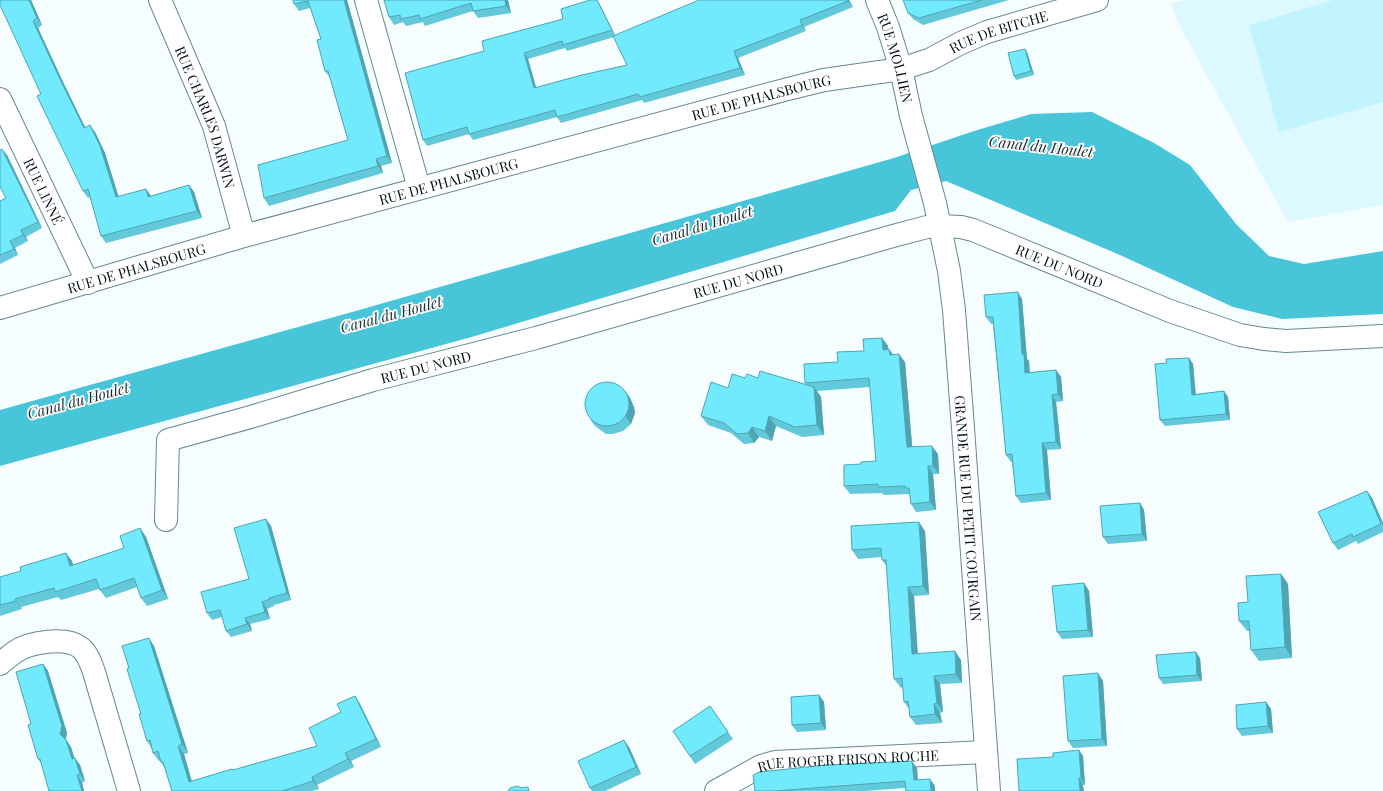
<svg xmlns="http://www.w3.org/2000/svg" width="1383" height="791" viewBox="0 0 1383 791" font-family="'Playfair Display',serif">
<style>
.built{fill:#dbf9fe}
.green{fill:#c1f4fd}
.water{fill:#48c5d8}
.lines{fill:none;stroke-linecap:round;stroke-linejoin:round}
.minor-casing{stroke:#648990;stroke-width:24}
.tertiary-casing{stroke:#648990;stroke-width:24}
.minor{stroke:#fff;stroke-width:22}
.tertiary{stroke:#fff;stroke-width:22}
.wall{fill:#62c9da;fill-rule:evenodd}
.shaded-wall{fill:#50a4b2}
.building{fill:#72eafe;stroke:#50a4b2}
.labels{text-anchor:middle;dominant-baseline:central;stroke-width:3.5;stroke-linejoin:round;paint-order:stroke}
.street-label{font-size:14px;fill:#031114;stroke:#fff}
.water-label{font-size:15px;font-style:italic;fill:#182e31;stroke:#fff}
</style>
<rect width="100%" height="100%" fill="#f5fdfe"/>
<path class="built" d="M1185,0H1383V205L1288,222L1183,32L1170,4Z"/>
<path class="green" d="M1334,0H1383V102L1279,132L1249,25Z"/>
<path class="water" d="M1092,112L1154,143L1190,165L1236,224L1269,256L1304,264L1383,251V314L1282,319L1233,307L1120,255L946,181L911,190L895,211L468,338L0,466V410L345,314L894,158L974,131L1031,114Z"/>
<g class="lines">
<defs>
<g id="minor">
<path id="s1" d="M160,0L214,126L244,236"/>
<path d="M366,0L419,188"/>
<path id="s2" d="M901,69L929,60L961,43L987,32L1097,0"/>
<path id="s3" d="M0,99L88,283"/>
<path id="s4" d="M166,520L168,440L254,416L373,380L536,338L893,236L927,227L940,226"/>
<path d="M0,664C5,660 9,656 15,652C29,642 66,636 81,648C88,654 91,664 94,672L129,791"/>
<path id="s5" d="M716,791L761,766L775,762L986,752"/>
</g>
<g id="tertiary">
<path id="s6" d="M877,0L888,27L901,69L911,116L935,203L949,271L954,310L963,428L989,791"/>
<path id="s7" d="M940,226L961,227L973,230L1170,311L1240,335L1264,339L1286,341L1383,336"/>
<path id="s8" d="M0,308L244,236L784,90L824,80L901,69"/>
</g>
</defs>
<use href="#minor" class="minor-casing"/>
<use href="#tertiary" class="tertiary-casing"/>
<use href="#minor" class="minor"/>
<use href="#tertiary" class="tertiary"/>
</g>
<path class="wall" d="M31,0L42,25L38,28L63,82L85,128L95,132L105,153L118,197L146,189L151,196L189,185L194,192L202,218L106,243L101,236L90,197L88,198L83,191L41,94Z
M293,0H347L392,163L381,166L383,173L269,206L264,198L348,140L330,78L325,71L321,39L310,8L299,11L294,4Z
M384,0H508L511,13L478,18L473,11L425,26L423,22L406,26L403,22L394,25L389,17Z
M590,0H597L600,5L615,35L849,0L853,7L804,27L806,31L738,58L745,75L644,103L642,100L561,123L557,117L473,140L469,134L427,146L423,140L484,51L563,19ZM614,37L627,65L536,88L528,59L565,48L567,51Z
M903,0H1009L923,25L913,19L908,13Z
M1027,52L1034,75L1016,80L1014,76Z
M7,155L42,228L26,237L28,241L15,248L18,255L0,264V201L6,198Z
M1022,299L1027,359L1029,361L1030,373L1056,370L1061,377L1063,401L1056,402L1061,449L1047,450L1051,500L1021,503L1016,496L1012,462H1011L1006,455L993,324H991L986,317Z
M882,338L888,346V349L893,355L905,362L912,447L938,454L939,474H933L936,510L916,512L911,504L910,495L909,494L884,495L882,493L850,494L844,486L861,464L876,461L870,387L817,391L821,397L824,435L802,437L776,426L772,441L759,437L754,443L744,444L731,433L708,425L701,416L728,388L745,378H758L806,384L805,383L864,351Z
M1189,358L1193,364L1196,394L1224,391L1228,397L1230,420L1165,426L1160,420L1167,363Z
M625,391L630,398L634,407L635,413L631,424L623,431L613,434H606L595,426L590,419Z
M1367,491L1372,498L1383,523V532L1358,544L1356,541L1338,550L1333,543Z
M1140,503L1144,510L1147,541L1108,544L1103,537Z
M271,526L291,600L274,605V606L267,609L270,619L250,624L252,631L231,637L226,631L222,617L212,620L207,613L249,579Z
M140,528L146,537L168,599L147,606L141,598L137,587L106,598L99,589L61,600L58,597L21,607L22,609L0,616V577L72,561L73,565L124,548Z
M925,531L929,595L914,596L918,654L961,660L962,683L940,684L943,712L940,713L942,723L916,725L910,717L909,709L904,702L903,687L901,688L894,679L887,567L882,560V557L858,559L852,550Z
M1281,574L1288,584L1292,658L1259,661L1251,650L1250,631H1247L1239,621Z
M1084,583L1089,591L1093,637L1062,639L1057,632Z
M154,646L188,753L184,754L192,781L232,769L233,770L317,746L341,712L355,696L360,704L381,747L351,761L354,767L317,785L319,789L312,791H172L165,768L160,761H159L153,753L152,749L147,741L141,714L129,668Z
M1200,658L1202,681L1163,684L1159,678Z
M43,664L48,671L67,733L66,739L71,747L74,758L80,765L85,781L82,783L84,791H49L42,765L38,759L31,724Z
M1103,681L1107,746L1073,748L1068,741Z
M819,695L824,702L826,730L797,732L792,725Z
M1266,702L1271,709L1273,733L1242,736L1237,729Z
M710,706L733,739L695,764L673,731Z
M629,747L641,774L605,791H592L590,788Z
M1079,750L1083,756L1085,785H1083L1053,757Z
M917,768L918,780L935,786V791H906L905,788L865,791H755Z"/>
<path class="shaded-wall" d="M29,0H31L42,25L37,18Z
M344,0H347L392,163L387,156Z
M505,0H508L511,13L506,6Z
M597,0L600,5L616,37L612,30Z
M848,0H849L853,7L848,1Z
M800,20L804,27L806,31L802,25Z
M33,21L38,28L63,82L89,135L84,128L58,75Z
M1025,49L1027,52L1034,75L1031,71Z
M734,51L738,58L745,75L740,68Z
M524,53L528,59L538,94L534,88Z
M90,125L95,132L105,153L121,204L116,197Z
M2,149L7,155L42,228L38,222Z
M376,159L381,166L383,173L378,166Z
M189,185L194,192L202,218L197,211Z
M146,189L151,196L148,197Z
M21,230L26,237L28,241L23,235Z
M10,241L15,248L18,255L14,249Z
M1018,292L1022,299L1027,359L1029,361L1030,380L1025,373L1022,354Z
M882,338L888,346L889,358L883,350Z
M889,349L895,357L890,355Z
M899,354L905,362L913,455L907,447Z
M1189,358L1193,364L1196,401L1192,395Z
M1056,370L1061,377L1063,401L1058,394Z
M814,387L821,397L824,435L817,425Z
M625,391L630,398L634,407L635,413L631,424L626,417Z
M1224,391L1228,397L1230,420L1226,414Z
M1052,395L1056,402L1061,449L1056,442Z
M769,416L776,426L772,441L765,431Z
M752,427L759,437L754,443L748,433Z
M1042,443L1047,450L1051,500L1046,493Z
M932,446L938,454L939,474L933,466Z
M928,466L933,474L936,510L930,502Z
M1367,491L1372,498L1383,523V526Z
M1140,503L1144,510L1147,541L1142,534Z
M266,519L271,526L291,600L287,593Z
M919,522L925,531L929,595L923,586Z
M140,528L146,537L168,599L162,590Z
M66,553L72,561L76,575L70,566Z
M1281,574L1288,584L1292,658L1285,647Z
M1084,583L1089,591L1093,637L1088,630Z
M908,587L914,596L918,663L912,654Z
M15,599L21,607L22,609L16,601Z
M262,602L267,609L270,619L265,612Z
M245,618L250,624L252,631L247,624Z
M149,638L154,646L188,753L182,744Z
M955,651L961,660L962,683L956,674Z
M1196,652L1200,658L1202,681L1197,675Z
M43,664L48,671L67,733L65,741L60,734Z
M1098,673L1103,681L1107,746L1102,739Z
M934,676L940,684L943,712L937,703Z
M819,695L824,702L826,730L821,723Z
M355,696L360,704L381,747L376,739Z
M1266,702L1271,709L1273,733L1268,726Z
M934,704L940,713L942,723L935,714Z
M66,740L71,747L77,766L72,759Z
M624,740L629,747L641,774L636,767Z
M178,746L184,754L194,790L189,782Z
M1079,750L1083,756L1085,785L1081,778Z
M345,753L351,761L354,767L348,759Z
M75,758L80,765L85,781L80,774Z
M912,761L917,768L918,787L914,780Z
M77,775L82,783L84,791H82Z
M312,777L317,785L319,789L313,781Z
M1079,778L1083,785L1084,791H1080Z
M930,779L935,786V791H931Z"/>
<path class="building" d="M0,0H29L37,18L33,21L58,75L84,128L90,125L100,146L116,197L146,189L148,197L189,185L197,211L101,236L88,189L83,191L37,96L41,94L0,5Z
M293,0H344L387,156L376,159L378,166L264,198L258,165L348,140L328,71H325L317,40L321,39L308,1L294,4Z
M384,0H505L506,6L473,11L471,3L420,19L419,15L401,19L400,15L389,17Z
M590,0H597L612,30L563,45L562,41L524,53L534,88L582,75L627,65L613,36L699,0H848V1L800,20L802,25L734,51L740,68L640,97L638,94L557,117L555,110L469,134L467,127L423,140L405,73L484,51L482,41L563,19L561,9Z
M903,0H982L919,18L908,13Z
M1025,49L1031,71L1014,76L1008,53Z
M2,149L38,222L21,230L23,235L10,241L14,249L0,255V201L6,198L0,187V150Z
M1018,292L1022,354H1024L1025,373L1056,370L1058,394L1052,395L1056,442L1042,443L1046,493L1016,496L1012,454L1006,455L993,317H986L984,295Z
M882,338L883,350L889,349L890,355L899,354L907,447L932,446L933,466H928L930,502L911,504L909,488H905V486L878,487V484L844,486V465L861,464V462L876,461L869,378L805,383L804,364L838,362L837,352L864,351L863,339Z
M1189,358L1192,395L1224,391L1226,414L1160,420L1155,364L1167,363L1166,359Z
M760,371L814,387L817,425L795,427L769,416L765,431L752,427L748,433L737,434L724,423L701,416L711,382L728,388L732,374L745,378L747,374L758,378Z
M585 404a22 22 0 1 1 44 0a22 22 0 1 1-44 0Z
M1367,491L1381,524L1353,537L1352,534L1333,543L1318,512Z
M1140,503L1142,534L1103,537L1100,506Z
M266,519L287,593L269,598L270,599L262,602L265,612L245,618L247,624L226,631L220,610L207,613L201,592L249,579L234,528Z
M919,522L923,586L908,587L912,654L955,651L956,674L934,676L937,703L934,704L935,714L910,717L908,701L904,702L902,678L894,679L886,560H882L881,548L852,550L851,526Z
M140,528L162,590L141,598L134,578L100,590L96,579L55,592L54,588L15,599L16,601L0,605V577L21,571L20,567L66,553L70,566L124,548L120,536Z
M1281,574L1285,647L1251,650L1249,621H1239L1238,603L1248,602L1246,576Z
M1084,583L1088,630L1057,632L1052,586Z
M149,638L182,744L178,746L189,782L232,769L233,770L317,746L309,728L341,712L337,704L355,696L376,739L345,753L348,759L312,777L313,781L282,791H172L163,762H161L158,751L153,753L150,740L147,741L139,714H141L127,669L129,668L122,646Z
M1196,652L1197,675L1159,678L1156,655Z
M43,664L62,726L60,734L66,740L72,759L75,758L80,774L77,775L82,791H49L40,759H38L28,725L31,724L16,672Z
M1098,673L1102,739L1068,741L1063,676Z
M819,695L821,723L792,725L791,697Z
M1266,702L1268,726L1237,729L1236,705Z
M710,706L728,732L690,756L673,731Z
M624,740L636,767L590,788L578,761Z
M1079,750L1081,778H1079L1080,791H1019L1017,759L1053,757V753Z
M912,761L914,780L930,779L931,791H906L905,781L774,791H755L753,775L759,772L826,765Z
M518,786L521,788L528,787L529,791H508L510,788Z"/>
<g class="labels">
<g class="street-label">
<text stroke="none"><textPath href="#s2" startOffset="105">RUE DE BITCHE</textPath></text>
<text stroke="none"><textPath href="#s6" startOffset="61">RUE MOLLIEN</textPath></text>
<text stroke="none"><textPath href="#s8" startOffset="790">RUE DE PHALSBOURG</textPath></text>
<text stroke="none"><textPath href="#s1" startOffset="126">RUE CHARLES DARWIN</textPath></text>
<text stroke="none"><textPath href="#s8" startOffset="466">RUE DE PHALSBOURG</textPath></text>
<text stroke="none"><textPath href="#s3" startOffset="102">RUE LINNÉ</textPath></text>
<text stroke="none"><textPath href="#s7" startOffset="127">RUE DU NORD</textPath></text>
<text stroke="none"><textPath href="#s8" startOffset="142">RUE DE PHALSBOURG</textPath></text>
<text stroke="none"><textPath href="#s4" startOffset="672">RUE DU NORD</textPath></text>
<text stroke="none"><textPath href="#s4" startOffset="348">RUE DU NORD</textPath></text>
<text stroke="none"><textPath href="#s6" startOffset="519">GRANDE RUE DU PETIT COURGAIN</textPath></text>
<text stroke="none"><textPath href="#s5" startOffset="139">RUE ROGER FRISON ROCHE</textPath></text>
</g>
<g class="water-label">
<text transform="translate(1041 146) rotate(6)">Canal du Houlet</text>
<text transform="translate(702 225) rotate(-17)">Canal du Houlet</text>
<text transform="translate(391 314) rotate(-15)">Canal du Houlet</text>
<text transform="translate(78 400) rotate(-15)">Canal du Houlet</text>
</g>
</g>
</svg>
